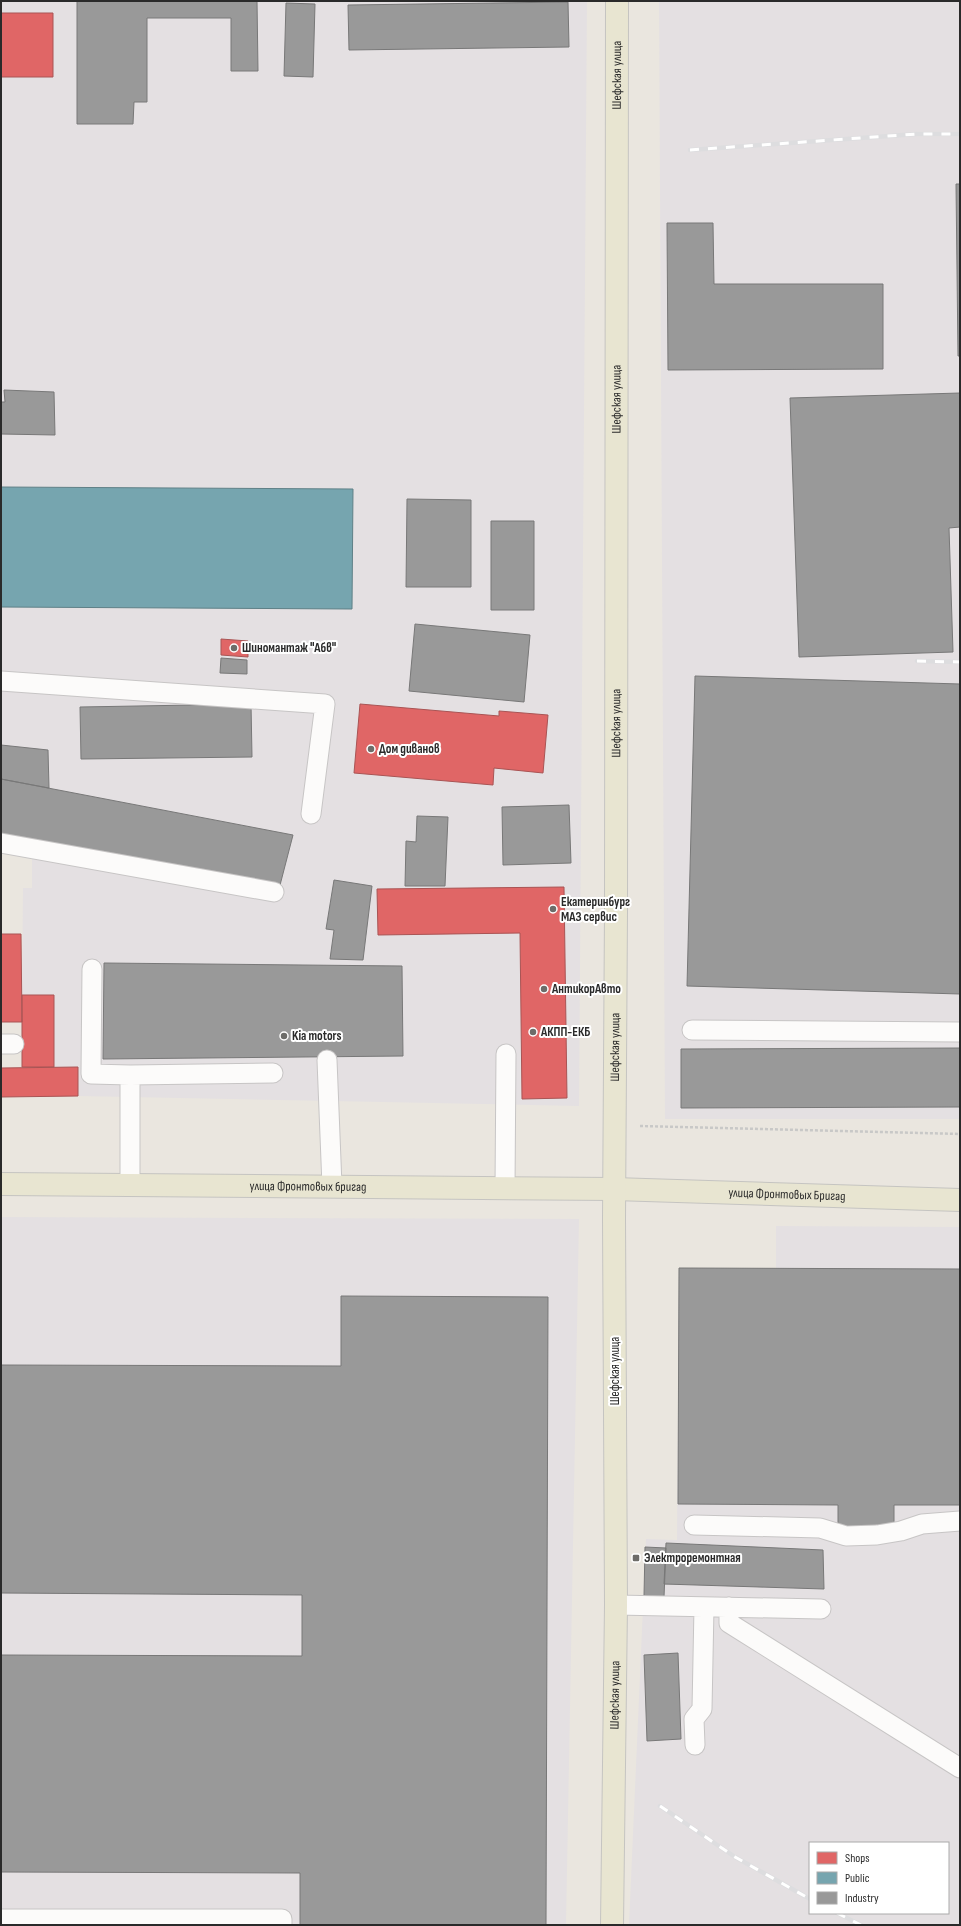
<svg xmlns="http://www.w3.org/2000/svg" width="961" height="1926" viewBox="0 0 961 1926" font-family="'Sofia Sans Condensed',sans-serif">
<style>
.industrial{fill:#e4e0e2;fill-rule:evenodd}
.shops{fill:#e06666;stroke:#a95454}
.public{fill:#76a5af;stroke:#5f8087}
.industry{fill:#999;stroke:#787878}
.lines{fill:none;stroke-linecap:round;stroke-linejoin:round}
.minor-casing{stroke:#c7c5c5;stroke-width:21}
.major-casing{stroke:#c5c4c1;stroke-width:24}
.path{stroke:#c8c8c7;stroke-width:2.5;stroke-dasharray:3 2;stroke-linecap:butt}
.minor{stroke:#fcfbfa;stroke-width:19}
.major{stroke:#e8e5d1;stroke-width:22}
.rail-casing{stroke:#dddddf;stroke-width:4.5}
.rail{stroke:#fff;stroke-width:3;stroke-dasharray:9;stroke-linecap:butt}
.poi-dot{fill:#6d6c69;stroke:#fff;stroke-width:1.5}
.labels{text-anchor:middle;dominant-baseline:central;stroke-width:4;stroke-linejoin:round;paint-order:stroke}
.street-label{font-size:13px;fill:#2a2a2a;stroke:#fff}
.poi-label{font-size:13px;font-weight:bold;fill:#2a2a2a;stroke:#fff;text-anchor:start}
</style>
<rect width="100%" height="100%" fill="#eae6df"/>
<path class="industrial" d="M1,1H587L579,1106L78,1096V1067H54V995H22L23,888H32V858L1,853Z
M659,1H960V1119H665Z
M1,1217L579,1219L566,1925H1Z
M776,1226L960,1227V1925H629L646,1539L677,1540L679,1268L776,1269ZM810,1843H948V1913H810Z"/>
<path class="shops" d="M1,13H53V77H1Z
M221,639L248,641V657L221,655Z
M360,704L499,716V711L548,715L543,773L494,768L493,785L354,773Z
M564,887L567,1098L522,1099L520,933L378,935L377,889Z
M1,934H21L22,1022H1Z
M22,995H54V1067H22Z
M78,1067V1096L1,1097V1068Z"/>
<path class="public" d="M1,487L353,489L352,609L1,607Z"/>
<path class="industry" d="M77,1H257L258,71H231V18H147V102H134L133,124H77Z
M568,2L569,47L349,50L348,5Z
M286,3L315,4L313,77L284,76Z
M956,184H960V356H958Z
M667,223H713L714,284H883V369L668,370Z
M4,390L54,392L55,435L1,434V402H5Z
M960,393V527L949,528L953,652L799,657L790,398Z
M407,499L471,500V587H406Z
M491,521H534V610H491Z
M415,624L530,635L524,702L409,691Z
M221,658L247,660V674L220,673Z
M695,676L960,684V994L687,986Z
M251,704L252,757L81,759L80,707Z
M1,745L48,750L49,788L1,779Z
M1,779L293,835L279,889L1,835Z
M569,805L571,863L503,865L502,807Z
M417,816L448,817L445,886H405L406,841L416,842Z
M334,880L372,886L363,960L330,959L334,930L326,929Z
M104,963L402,966L403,1056L103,1059Z
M960,1048V1107L681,1108V1049Z
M679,1268L960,1269V1505H894V1527L838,1526V1505L678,1504Z
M341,1296L548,1297L546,1925H300V1873L1,1872V1655L302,1656V1595L1,1593V1365L341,1366Z
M666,1543L823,1550L824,1589L664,1584Z
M645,1547L666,1548L664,1597L644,1596Z
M678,1653L681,1739L647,1741L644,1655Z"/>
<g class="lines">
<defs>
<path id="minor" d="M1,681L325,704L311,814
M1,843L274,892
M92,969L91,1074L130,1075V1185
M692,1030L960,1032
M1,1044H14
M327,1060L332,1186
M130,1075L273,1073
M505,1188L506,1054
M694,1525L820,1528L846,1536L877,1535L901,1531L922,1524L960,1521
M616,1605L821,1609
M729,1607V1623L960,1768
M695,1745L694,1719L702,1709L704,1607
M1,1919H282V1925"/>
<g id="major">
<path id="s1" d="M1,1184L614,1189L960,1200"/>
<path id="s2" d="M612,1925L616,1605L614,1219L616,912L617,1"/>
</g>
</defs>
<use href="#minor" class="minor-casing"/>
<use href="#major" class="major-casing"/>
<path class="path" d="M640,1126L960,1134"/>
<use href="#minor" class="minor"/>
<use href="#major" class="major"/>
<defs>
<path id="rail" d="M690,150L917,134H960
M917,661L960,662
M660,1806L735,1857L810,1899
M837,1913L861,1925"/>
</defs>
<use href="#rail" class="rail-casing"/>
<use href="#rail" class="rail"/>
</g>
<g class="poi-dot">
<circle cx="234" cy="648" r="4"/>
<circle cx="371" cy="749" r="4"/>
<circle cx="553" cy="909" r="4"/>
<circle cx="544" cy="989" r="4"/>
<circle cx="533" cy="1032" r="4"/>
<circle cx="284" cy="1036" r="4"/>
<rect x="632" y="1554" width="8" height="8" rx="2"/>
</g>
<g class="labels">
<g class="street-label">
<text stroke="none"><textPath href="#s2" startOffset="1850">Шефская улица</textPath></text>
<text stroke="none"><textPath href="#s2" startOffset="1526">Шефская улица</textPath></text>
<text stroke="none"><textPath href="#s2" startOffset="1202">Шефская улица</textPath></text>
<text stroke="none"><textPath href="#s2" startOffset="878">Шефская улица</textPath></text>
<text stroke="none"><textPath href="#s1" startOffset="307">улица Фронтовых бригад</textPath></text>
<text stroke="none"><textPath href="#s1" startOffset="786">улица Фронтовых Бригад</textPath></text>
<text transform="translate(615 1371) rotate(-90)">Шефская улица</text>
<text stroke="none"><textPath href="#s2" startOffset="230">Шефская улица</textPath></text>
</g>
<g class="poi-label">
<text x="242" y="648">Шиномантаж "Абв"</text>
<text x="379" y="749">Дом диванов</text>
<text x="561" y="902">Екатеринбург<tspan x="561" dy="15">МАЗ сервис</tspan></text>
<text x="552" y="989">АнтикорАвто</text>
<text x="541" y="1032">АКПП-ЕКБ</text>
<text x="292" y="1036">Kia motors</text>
<text x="644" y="1558">Электроремонтная</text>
</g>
</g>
<rect width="961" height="1926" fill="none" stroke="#2a2a2a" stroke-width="4"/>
<rect x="809" y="1842" width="140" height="72" fill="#ffffff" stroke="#aaaaaa"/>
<rect x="817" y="1852" width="20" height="12" fill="#e06666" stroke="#aaaaaa"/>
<text x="845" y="1862" font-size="12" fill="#2a2a2a">Shops</text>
<rect x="817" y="1872" width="20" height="12" fill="#76a5af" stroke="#aaaaaa"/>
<text x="845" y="1882" font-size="12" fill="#2a2a2a">Public</text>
<rect x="817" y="1892" width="20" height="12" fill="#999999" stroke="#aaaaaa"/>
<text x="845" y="1902" font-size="12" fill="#2a2a2a">Industry</text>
</svg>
